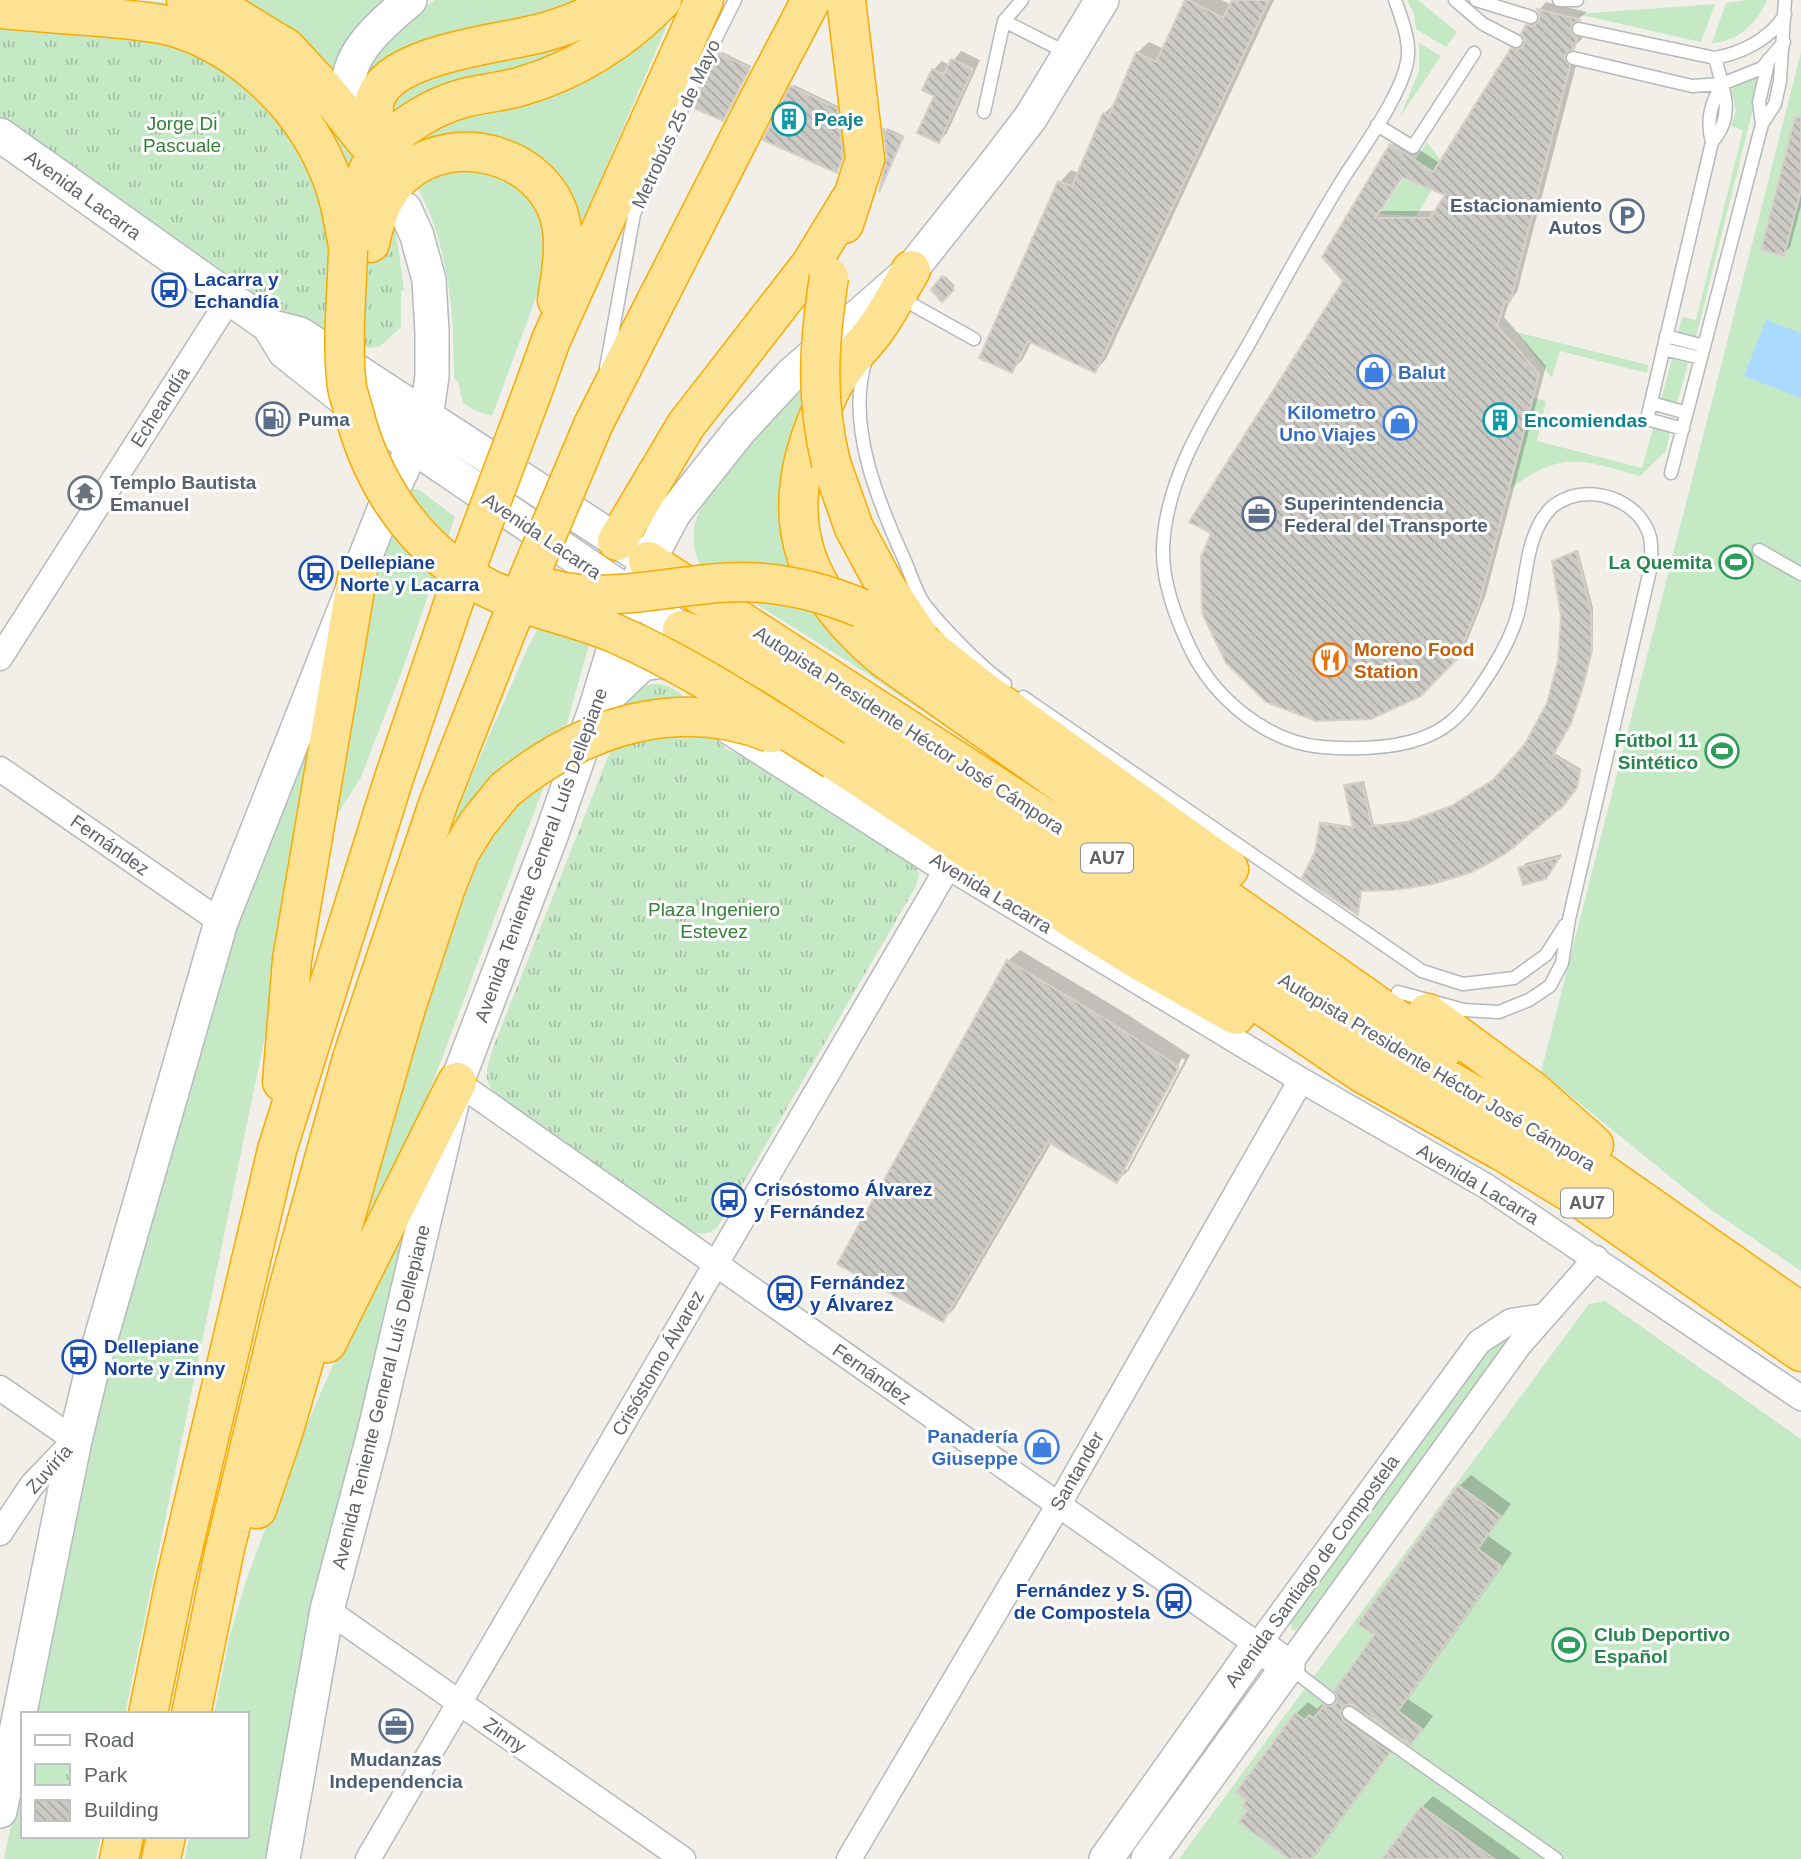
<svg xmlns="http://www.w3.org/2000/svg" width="1801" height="1859" viewBox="0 0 1801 1859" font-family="Arial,sans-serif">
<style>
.grass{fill:#c5e8c5}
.park{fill:url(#park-tufts)}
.water{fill:#aadaff}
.shadow{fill:#0003;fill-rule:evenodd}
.building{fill:url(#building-back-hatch);stroke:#d6d1c6;stroke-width:2;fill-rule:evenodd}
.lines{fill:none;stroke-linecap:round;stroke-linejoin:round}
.lane-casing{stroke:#b5b8bc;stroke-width:15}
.street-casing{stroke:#b5b8bc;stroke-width:27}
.secondary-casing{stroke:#b6babf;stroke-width:36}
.highway-casing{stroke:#f9ab00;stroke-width:41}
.lane{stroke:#fff;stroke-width:12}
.street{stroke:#fff;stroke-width:24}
.secondary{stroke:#fff;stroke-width:33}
.highway{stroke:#fde293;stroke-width:38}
.highway-bridge-casing{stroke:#f9ab00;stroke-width:41;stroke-linecap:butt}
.highway-bridge{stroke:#fde293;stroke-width:38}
.labels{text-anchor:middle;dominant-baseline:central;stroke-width:6;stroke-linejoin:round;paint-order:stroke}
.shield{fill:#fff;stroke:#8f9295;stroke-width:2}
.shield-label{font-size:18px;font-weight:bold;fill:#5f6368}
.culture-label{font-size:19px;font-weight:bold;fill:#0d838f;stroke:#fff;text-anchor:start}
.park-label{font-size:19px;fill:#348238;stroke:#fff}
.street-label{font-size:19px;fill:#5f6368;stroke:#fff}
.service-label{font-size:19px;font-weight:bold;fill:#4e5e75;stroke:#fff;text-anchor:start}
.transit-label{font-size:19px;font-weight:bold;fill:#164399;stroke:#fff;text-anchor:start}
.shop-label{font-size:19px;font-weight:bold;fill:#366cbe;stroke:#fff;text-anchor:end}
.worship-label{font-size:19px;font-weight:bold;fill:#5b616d;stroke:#fff;text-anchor:start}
.leisure-label{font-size:19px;font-weight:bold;fill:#27864d;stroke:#fff;text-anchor:end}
.food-label{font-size:19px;font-weight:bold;fill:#c56008;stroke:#fff;text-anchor:start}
</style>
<defs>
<pattern id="park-tufts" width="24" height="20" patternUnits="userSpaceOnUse" patternTransform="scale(1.75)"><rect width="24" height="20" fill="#c5e8c5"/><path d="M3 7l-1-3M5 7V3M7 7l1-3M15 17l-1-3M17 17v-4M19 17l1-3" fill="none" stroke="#a3c0a4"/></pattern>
<pattern id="building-back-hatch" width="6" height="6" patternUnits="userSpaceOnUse" patternTransform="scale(1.75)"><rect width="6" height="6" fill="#cccac5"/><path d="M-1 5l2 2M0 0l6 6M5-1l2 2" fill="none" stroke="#a9a8a4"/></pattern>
</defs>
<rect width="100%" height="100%" fill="#f1efe8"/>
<path class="grass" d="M120,0L161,2L184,7L306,82L402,86L617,25L497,80L352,184Z
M224,0H394L333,86Z
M435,0H598L360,81L363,65L405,19Z
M1407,0H1418L1457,32L1446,47L1416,29L1414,14Z
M1747,0H1767C1757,23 1738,42 1712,43L1726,3Z
M1715,4L1701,42L1577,14Z
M672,14L574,241L513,150L372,191L417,134Z
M1419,43L1441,56L1400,117L1419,71Z
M1801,52V1271L1710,1209L1541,1072Z
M1756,74L1760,81L1696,337L1678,333L1682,317L1696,320L1743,130L1731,126L1736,110L1731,90Z
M1427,142L1441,161L1425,186L1432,190L1416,216L1380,214Z
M449,168L512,177L548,225L543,279L492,416L476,411L463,403L458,382L454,378C454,310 449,245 416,185Z
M1516,332L1648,365L1647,373L1560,351L1552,378Z
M836,357L796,548L1097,830L868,674L703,571C694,555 691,537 696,520C702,502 714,488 725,474C758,431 796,394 836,357Z
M1672,359L1688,363L1677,404L1661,400Z
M1533,398L1546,401L1537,441L1642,468L1653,428L1670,432L1666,451L1640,476C1582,460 1563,449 1510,489Z
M418,489L455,517L402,671L361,777L338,814L329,844L355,619L406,490Z
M566,576L592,634L565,730L399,1173L332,1305L496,785L353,1112L457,809L528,647Z
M317,704L268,1022L125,1714H33L103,1387L226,947Z
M428,1167L268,1859H185L189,1836H247V1714H214L230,1635L247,1578L286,1473L336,1358Z
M1605,1301L1801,1439V1859H1179L1589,1304Z
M1510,1336L1511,1339L1299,1631L1292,1630L1291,1621L1495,1339Z
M23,1767V1836H101L96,1859H4Z"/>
<path class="park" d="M0,25L138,33L224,63L392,216L396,232L404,290L401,291V327L379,347L357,348L287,315L256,296L144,216L4,122L0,119Z
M658,684L669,686L684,696L707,731L726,749L770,767L913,860L919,874L916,886L719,1225C710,1234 704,1235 693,1232L506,1103C482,1083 484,1077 493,1048L611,749C617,719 620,685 658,684Z"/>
<path class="water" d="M1766,320L1801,333V398L1744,376Z"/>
<path class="shadow" d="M1187,0H1222L1232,5L1234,0H1274L1106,359L1095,371L1032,341L1023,359L1011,371L1060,182L1071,170L1079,173L1104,114L1116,102L1137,53L1149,42L1164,49Z
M1546,2L1587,12L1578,19V24L1584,29L1582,39L1572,48V53L1578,58L1517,292L1510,300L1504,317L1546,366L1486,594L1464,649L1420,695L1345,281L1324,257L1392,145L1400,137L1441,164L1513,49L1521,41L1526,42L1528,26L1536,17L1541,18L1539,10ZM1404,176L1447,194L1437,211H1381Z
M961,51L980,60L947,133L939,141L933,70L942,61L950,65Z
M722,52L751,66L725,117L719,55Z
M794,85L838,106L844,153L837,171L792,88Z
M887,128L904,136L882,183L888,157L885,130Z
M1801,128V206L1790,247L1783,254Z
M945,276L955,286L942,300L933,290Z
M1578,550L1593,608V647L1584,686L1573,719L1554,753L1581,769L1578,784L1565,802L1362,889L1358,913L1317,853L1322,824L1324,822L1355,827L1346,786L1348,784L1364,781L1374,825L1408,821L1455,805L1496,779L1526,745L1549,704L1560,661L1562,616L1556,560Z
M1562,854L1545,878L1520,869L1526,863Z
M1020,950L1122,1011L1190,1055L1129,1170L1117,1181L1052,1142L954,1309L943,1320L1008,961ZM1182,1058L1185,1060L1127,1170H1123Z
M1471,1475L1511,1504L1488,1536L1512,1553L1408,1699L1433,1716L1422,1731L1411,1742L1360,1708L1358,1710L1400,1740L1315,1856L1312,1859H1292L1251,1810L1296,1714L1308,1702L1317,1709L1322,1704L1325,1706L1338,1693L1376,1635L1459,1486Z
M1433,1796L1521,1859H1384L1422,1807Z"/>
<path class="building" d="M1185,0H1189L1223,18L1232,0H1269L1095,373L1028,341L1012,373L979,358L1058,181L1072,186L1103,113L1109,116L1136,52L1156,62Z
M1537,9L1581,20L1576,21L1571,27V32L1577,38L1574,49L1570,50L1565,55V61L1570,66L1510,302L1505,301L1497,326L1539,374L1479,604L1457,659L1421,696L1371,719L1316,721L1266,702L1226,663L1202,613L1201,557L1211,533L1189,522L1343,281L1322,257L1390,144L1433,172L1511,48L1517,50L1523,46L1525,40L1521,34L1526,25L1532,26L1537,23L1540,16ZM1402,177L1445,195L1430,218H1375Z
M718,53L750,68L723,121L692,107Z
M951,59L973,69L939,143L917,133L934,96L922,90L932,69L944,74Z
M790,86L837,108L843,157L837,173L763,140Z
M1795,117L1801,118V190L1784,256L1761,250Z
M883,129L903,138L879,192L887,157Z
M942,276L954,290L942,302L931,290Z
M1576,551L1591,611L1592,651L1582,690L1571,723L1553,755L1580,772L1577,788L1563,806L1505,854L1472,872L1433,884L1393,890L1361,891L1358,915L1302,878L1315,852L1320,823L1353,828L1344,785L1362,782L1372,826L1405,823L1451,806L1493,780L1525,744L1547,703L1558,661L1561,616L1552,561Z
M1560,857L1546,879L1523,885L1518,868Z
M1007,960L1110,1022L1179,1067L1117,1183L1048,1142L943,1322L837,1264Z
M1458,1485L1501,1516L1478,1549L1501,1566L1398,1711L1422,1729L1411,1745L1354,1706L1349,1704L1342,1707L1340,1713L1343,1720L1390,1753L1311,1859H1289L1239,1822L1248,1810L1242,1806L1246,1800L1236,1792L1295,1713L1305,1720L1309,1715L1314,1718L1324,1705L1332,1706L1336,1703L1337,1695L1334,1691L1374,1635L1358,1624Z
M1421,1806L1494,1859H1382Z"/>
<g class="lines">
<defs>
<path id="lane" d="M1395,0C1401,17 1409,37 1408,55C1406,88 1365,145 1346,174C1312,228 1282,284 1251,340C1215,404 1166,471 1163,548C1162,582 1176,619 1191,650C1215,699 1267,742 1322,747C1362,750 1420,749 1452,721C1466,709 1477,692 1487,677C1500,657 1512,636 1518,613C1527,579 1525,533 1552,507C1557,502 1564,500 1570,497C1601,487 1641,504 1650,537C1652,546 1651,557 1651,566L1569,919L1562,963L1550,986L1529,1000L1499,1012L1464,1010L1398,992
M1455,0L1483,24L1516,41
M1476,0L1531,17
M1559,0H1577
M1004,21L1069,54
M1579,29L1715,58C1742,53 1770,39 1785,15
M1573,58L1692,86L1722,84L1762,68L1784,42
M984,112L1004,21L1022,0
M1762,124L1759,102L1769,59
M1377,125L1413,147L1474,53
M1712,142C1706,121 1711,103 1722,84
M899,297L974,339
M1666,336L1704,346
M1663,349L1701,358
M866,360C845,424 879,504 905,561C911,575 916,593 925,605C943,628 982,668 1005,684
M606,368L634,214L696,78L735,0
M1651,403L1687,413
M1683,429L1647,419L1712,142C1736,115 1723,89 1715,58
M1671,473L1762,124L1775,104L1780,81L1785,0
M1759,550L1801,574
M1023,697L1422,971L1463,984L1514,978L1546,955L1565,925
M1288,1666L1329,1698
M1349,1713L1556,1859"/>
<path id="street" d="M0,658L230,298
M0,769L221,922
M457,1082L1258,1645L1479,1342L1511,1321L1544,1316
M0,1388L75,1440L32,1485L0,1533
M327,1610L683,1859
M1288,1666L1520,1344L1596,1258
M368,1859L948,867L1301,1080L1486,1186L1801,1398
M849,1859L1059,1504L1301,1080"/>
<path id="secondary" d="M362,133C357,120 351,106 349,91C344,54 385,21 410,0
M0,135L269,326L300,334L637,554
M269,326L285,352L348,402L682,630L670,651
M599,705L642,664L664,661
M729,727L948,867
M0,1811L75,1440L94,1362L221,922L385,507L426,418L432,376V332L429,280L417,236L405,209
M283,1859L327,1610L373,1437L457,1082L551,836L596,707L630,596L674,513L740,430L792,374L911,270L989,172L1031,117L1102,0
M1106,1859L1258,1645L1288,1666L1148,1859"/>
<path id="highway" d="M186,0L227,12L286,48L324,89L366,141
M0,9C41,13 82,15 123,19C138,21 155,22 170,26C239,45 301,104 328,169C339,193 343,220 348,246
M377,134C375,122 371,109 376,97C393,53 501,44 541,33C568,26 595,14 620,0
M844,224L865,159L846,0
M349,238C354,208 361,177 379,152C398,127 434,106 464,98C483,93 503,92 522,86C574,71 624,40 662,0
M370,243C376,216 385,187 409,170C458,133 540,155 559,215C567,242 561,274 557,300
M911,270C899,290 889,311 875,330C864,345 849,359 839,375C828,392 821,410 814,428C777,526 807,594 884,658L1442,1051
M532,393L551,340L704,0
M593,425L758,101L811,0
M831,463L854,528L886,587L918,635
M617,541L686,425L811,264L850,200
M648,561L1099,853L1328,1011L1568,1149L1801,1312
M861,608L923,643L983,691L1229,869
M682,630L732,652L778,677L1362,1073L1503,1152L1581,1199L1801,1352
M834,760L1079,923L1142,962L1236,1015
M1427,1013L1533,1091L1594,1145
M282,1082L292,960L357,578
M327,1343L457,1082
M257,1509L284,1430L405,1011L445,890L460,852L478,823L505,790
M148,1714L174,1586L277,1150L393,781L454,601
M191,1714L224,1553L288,1289L352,1058L438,804L508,627
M119,1859L124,1836
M161,1859L166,1836"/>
</defs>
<use href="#lane" class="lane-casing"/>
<use href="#street" class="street-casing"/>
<use href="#secondary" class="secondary-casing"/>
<use href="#highway" class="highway-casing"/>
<use href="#lane" class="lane"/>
<use href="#street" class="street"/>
<use href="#secondary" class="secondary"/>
<use href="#highway" class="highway"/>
<defs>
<path id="highway-bridge" d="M348,250C347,292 342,336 346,378C346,388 350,399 353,409C371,482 413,546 480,584C521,607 570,615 614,633C692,667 762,715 834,760
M829,277C819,343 815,398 831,463
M533,583C599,610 673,582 741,582C784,582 822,592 861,608
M454,601L532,393
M508,627L593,425
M505,790C581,728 675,695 771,733"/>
</defs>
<use href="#highway-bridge" class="highway-bridge-casing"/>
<use href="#highway-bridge" class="highway-bridge"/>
</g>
<defs>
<symbol id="building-ring" viewBox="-11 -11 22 22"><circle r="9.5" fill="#fff" stroke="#0f9aa8" stroke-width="1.5"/><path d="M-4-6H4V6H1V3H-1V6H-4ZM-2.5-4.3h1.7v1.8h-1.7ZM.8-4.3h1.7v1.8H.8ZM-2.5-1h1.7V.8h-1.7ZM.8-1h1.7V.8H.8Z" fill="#0f9aa8"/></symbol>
<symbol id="parking-ring" viewBox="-11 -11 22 22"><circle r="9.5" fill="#fff" stroke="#5c6f8a" stroke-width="1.5"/><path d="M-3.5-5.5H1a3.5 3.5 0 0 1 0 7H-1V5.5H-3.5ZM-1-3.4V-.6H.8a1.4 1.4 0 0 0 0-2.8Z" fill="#5c6f8a"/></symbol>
<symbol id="bus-ring" viewBox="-11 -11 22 22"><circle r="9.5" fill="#fff" stroke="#1a4fb4" stroke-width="1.5"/><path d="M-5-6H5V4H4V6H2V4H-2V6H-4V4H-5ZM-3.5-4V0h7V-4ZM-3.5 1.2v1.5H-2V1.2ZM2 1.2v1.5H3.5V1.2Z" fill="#1a4fb4"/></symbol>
<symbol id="shop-ring" viewBox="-11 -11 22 22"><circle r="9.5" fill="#fff" stroke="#3f7fe0" stroke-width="1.5"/><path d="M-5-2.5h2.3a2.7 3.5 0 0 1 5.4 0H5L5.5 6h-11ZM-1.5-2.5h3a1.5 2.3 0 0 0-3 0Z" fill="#3f7fe0"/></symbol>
<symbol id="fuel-ring" viewBox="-11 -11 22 22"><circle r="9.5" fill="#fff" stroke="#5c6f8a" stroke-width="1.5"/><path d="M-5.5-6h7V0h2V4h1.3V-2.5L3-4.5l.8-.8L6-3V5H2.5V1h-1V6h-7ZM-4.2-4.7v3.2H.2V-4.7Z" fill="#5c6f8a"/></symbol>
<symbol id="temple-ring" viewBox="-11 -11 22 22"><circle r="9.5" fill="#fff" stroke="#6b7280" stroke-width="1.5"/><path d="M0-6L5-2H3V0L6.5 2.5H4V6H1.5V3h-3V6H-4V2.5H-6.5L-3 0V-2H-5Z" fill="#6b7280"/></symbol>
<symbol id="office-ring" viewBox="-11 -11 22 22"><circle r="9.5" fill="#fff" stroke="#5c6f8a" stroke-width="1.5"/><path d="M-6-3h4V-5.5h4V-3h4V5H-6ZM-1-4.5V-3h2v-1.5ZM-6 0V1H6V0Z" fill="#5c6f8a"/></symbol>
<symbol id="stadium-ring" viewBox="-11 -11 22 22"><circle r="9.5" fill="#fff" stroke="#2e9e5b" stroke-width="1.5"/><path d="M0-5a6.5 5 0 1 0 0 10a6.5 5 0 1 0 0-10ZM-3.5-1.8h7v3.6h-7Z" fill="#2e9e5b"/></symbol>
<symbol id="restaurant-ring" viewBox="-11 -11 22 22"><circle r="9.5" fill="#fff" stroke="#e8710a" stroke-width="1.5"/><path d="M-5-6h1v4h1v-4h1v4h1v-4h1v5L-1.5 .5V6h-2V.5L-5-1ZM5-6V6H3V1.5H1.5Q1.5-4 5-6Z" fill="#e8710a"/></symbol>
</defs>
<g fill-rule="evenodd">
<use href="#building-ring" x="770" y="100" width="38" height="38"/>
<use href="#parking-ring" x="1608" y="197" width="38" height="38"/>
<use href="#bus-ring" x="150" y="271" width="38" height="38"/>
<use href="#shop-ring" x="1355" y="353" width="38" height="38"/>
<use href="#fuel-ring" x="254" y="400" width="38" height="38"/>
<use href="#building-ring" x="1481" y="401" width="38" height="38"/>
<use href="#shop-ring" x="1381" y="404" width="38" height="38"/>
<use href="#temple-ring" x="66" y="474" width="38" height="38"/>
<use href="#office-ring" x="1240" y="495" width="38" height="38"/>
<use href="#stadium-ring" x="1717" y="543" width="38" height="38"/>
<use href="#bus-ring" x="297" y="554" width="38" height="38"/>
<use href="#restaurant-ring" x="1311" y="641" width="38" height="38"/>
<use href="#stadium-ring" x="1703" y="732" width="38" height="38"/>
<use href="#bus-ring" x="710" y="1181" width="38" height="38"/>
<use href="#bus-ring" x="766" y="1274" width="38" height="38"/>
<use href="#bus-ring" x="60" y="1338" width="38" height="38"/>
<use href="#shop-ring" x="1023" y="1428" width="38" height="38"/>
<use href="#bus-ring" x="1155" y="1582" width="38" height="38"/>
<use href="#stadium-ring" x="1550" y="1626" width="38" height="38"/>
<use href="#office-ring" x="377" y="1707" width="38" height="38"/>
</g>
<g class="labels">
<g class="shield">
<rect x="1081" y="843.5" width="52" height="29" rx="5"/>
<rect x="1561" y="1188.5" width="52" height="29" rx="5"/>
</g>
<g class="shield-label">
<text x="1107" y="858">AU7</text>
<text x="1587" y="1203">AU7</text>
</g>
<g class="culture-label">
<text x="814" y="119">Peaje</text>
<text x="1524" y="420">Encomiendas</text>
</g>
<g class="park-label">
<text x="182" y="123">Jorge Di<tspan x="182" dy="22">Pascuale</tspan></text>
<text x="714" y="909">Plaza Ingeniero<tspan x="714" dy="22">Estevez</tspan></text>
</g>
<g class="street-label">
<text transform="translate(676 124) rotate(-65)">Metrobús 25 de Mayo</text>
<text transform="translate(83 195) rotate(36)">Avenida Lacarra</text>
<text transform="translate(160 407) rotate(-57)">Echeandía</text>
<text transform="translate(542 536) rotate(34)">Avenida Lacarra</text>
<text transform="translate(909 730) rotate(33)">Autopista Presidente Héctor José Cámpora</text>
<text transform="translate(110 845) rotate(35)">Fernández</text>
<text transform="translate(541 855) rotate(-70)">Avenida Teniente General Luís Dellepiane</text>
<text transform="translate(991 893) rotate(31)">Avenida Lacarra</text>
<text transform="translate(1437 1072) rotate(31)">Autopista Presidente Héctor José Cámpora</text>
<text transform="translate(1478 1184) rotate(31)">Avenida Lacarra</text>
<text transform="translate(658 1363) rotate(-60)">Crisóstomo Álvarez</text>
<text transform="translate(872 1374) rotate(35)">Fernández</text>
<text transform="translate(381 1397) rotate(-76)">Avenida Teniente General Luís Dellepiane</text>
<text transform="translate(49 1469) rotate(-48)">Zuviría</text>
<text transform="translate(1077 1471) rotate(-60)">Santander</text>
<text transform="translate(1312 1571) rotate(-54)">Avenida Santiago de Compostela</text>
<text transform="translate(505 1735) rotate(35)">Zinny</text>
</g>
<g class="service-label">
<text x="1602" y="205" text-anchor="end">Estacionamiento<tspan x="1602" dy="22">Autos</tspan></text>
<text x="298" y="419">Puma</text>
<text x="1284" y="503">Superintendencia<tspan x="1284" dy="22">Federal del Transporte</tspan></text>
<text x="396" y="1759" text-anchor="middle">Mudanzas<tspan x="396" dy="22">Independencia</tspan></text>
</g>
<g class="transit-label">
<text x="194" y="279">Lacarra y<tspan x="194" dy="22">Echandía</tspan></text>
<text x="340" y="562">Dellepiane<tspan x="340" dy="22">Norte y Lacarra</tspan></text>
<text x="754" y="1189">Crisóstomo Álvarez<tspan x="754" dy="22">y Fernández</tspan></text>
<text x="810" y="1282">Fernández<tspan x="810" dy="22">y Álvarez</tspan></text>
<text x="104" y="1346">Dellepiane<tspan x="104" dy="22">Norte y Zinny</tspan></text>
<text x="1150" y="1590" text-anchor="end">Fernández y S.<tspan x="1150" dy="22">de Compostela</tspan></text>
</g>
<g class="shop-label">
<text x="1398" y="372" text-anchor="start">Balut</text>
<text x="1376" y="412">Kilometro<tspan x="1376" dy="22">Uno Viajes</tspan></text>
<text x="1018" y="1436">Panadería<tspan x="1018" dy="22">Giuseppe</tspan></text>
</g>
<g class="worship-label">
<text x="110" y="482">Templo Bautista<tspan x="110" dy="22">Emanuel</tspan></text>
</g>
<g class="leisure-label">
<text x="1712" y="562">La Quemita</text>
<text x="1698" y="740">Fútbol 11<tspan x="1698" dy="22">Sintético</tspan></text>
<text x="1594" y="1634" text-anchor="start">Club Deportivo<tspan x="1594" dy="22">Español</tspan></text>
</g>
<g class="food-label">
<text x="1354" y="649">Moreno Food<tspan x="1354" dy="22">Station</tspan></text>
</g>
</g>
<rect x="21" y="1712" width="228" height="126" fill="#ffffff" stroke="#bfc1c3" stroke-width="2"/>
<rect x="35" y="1735" width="35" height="10" fill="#ffffff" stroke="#bfc1c3" stroke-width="2"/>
<text x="84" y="1747" font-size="21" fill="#5f6368">Road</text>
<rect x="35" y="1764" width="35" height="21" fill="url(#park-tufts)" stroke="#bfc1c3" stroke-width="2"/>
<text x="84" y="1782" font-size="21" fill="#5f6368">Park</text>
<rect x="35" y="1800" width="35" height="21" fill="url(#building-back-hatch)" stroke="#bfc1c3" stroke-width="2"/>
<text x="84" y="1817" font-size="21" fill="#5f6368">Building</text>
</svg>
